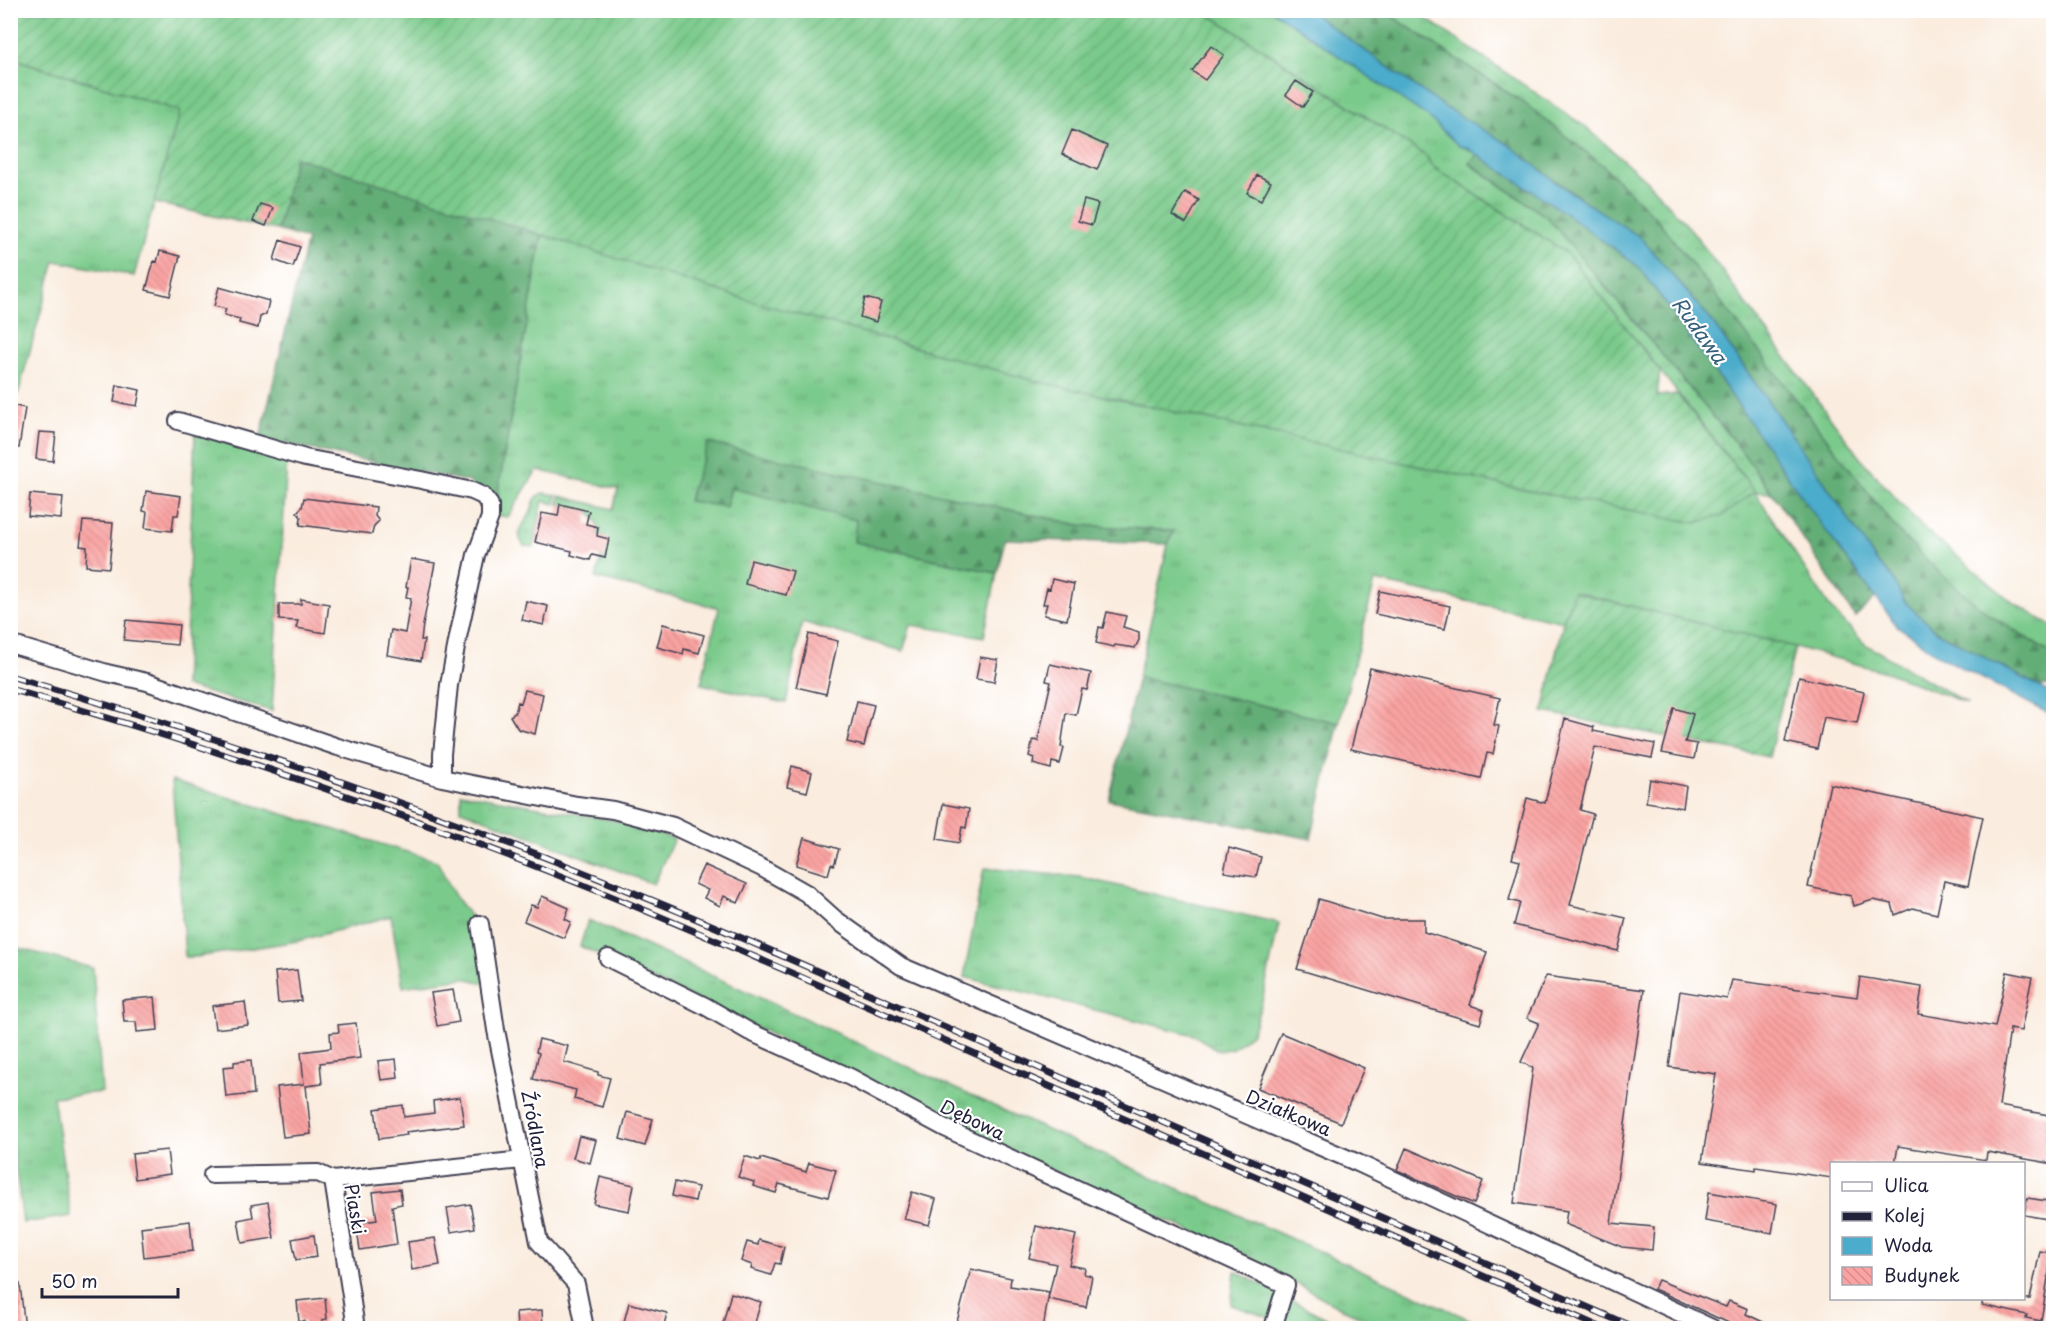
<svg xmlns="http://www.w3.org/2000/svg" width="2064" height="1339" viewBox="0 0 2064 1339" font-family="'Playpen Sans',sans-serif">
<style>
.grass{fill:url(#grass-tufts);stroke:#4e7663;stroke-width:1.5}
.forest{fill:url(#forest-firs);stroke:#426859;stroke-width:1.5}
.garden{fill:url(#garden-furrows);stroke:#4e7663;stroke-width:1.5}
.water{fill:#4caccb;stroke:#376783;stroke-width:1.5}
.building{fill:url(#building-back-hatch)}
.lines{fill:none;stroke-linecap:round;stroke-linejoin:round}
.street-casing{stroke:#424053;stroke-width:20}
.street{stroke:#fff;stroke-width:16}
.rail-casing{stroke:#22223b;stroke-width:7}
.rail{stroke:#fff;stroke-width:4.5;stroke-dasharray:14;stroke-linecap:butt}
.labels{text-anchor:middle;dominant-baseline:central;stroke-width:4.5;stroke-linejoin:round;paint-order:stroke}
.street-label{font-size:18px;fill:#22223b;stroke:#fff}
.water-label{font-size:20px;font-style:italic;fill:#35607c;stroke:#fff}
</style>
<defs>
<pattern id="grass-tufts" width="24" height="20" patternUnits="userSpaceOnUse" patternTransform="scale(1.5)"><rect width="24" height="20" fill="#7aca8b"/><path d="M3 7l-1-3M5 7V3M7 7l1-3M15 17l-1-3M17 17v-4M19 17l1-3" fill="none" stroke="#69ad79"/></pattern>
<pattern id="forest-firs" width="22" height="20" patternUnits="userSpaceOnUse" patternTransform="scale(1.5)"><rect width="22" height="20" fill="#63ae77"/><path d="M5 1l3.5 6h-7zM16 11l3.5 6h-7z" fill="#518d63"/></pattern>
<pattern id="garden-furrows" width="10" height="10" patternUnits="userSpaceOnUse" patternTransform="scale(1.5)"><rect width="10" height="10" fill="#7aca8b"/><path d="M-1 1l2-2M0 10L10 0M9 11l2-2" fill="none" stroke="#69ad79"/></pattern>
<pattern id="building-back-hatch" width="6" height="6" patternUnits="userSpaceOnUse" patternTransform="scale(1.5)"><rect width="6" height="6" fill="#faa3a2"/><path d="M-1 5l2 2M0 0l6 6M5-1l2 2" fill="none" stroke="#d68c8c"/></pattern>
</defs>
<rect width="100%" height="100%" fill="#fff"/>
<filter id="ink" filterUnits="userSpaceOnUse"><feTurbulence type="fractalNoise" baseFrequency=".0167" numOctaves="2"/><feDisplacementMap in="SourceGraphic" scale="12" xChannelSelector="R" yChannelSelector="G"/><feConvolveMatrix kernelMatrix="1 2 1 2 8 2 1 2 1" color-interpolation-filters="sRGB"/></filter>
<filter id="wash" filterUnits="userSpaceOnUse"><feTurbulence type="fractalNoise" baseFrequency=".008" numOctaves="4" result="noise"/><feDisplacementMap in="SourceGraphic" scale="24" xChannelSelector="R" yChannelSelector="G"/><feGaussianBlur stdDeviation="1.35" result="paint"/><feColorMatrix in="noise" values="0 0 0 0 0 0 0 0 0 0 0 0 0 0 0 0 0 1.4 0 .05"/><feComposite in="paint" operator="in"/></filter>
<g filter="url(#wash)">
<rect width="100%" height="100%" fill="#faecde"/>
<path class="grass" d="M1204,11H1273L1428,117L1457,143L1477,154L1470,164L1548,218L1737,445L1772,493L1755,492L1831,609L1865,644L1968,704L1889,673L1795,647L1574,592L1563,622L1375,581L1339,723L1138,677L1168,544L1174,531L1080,525L708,444L689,501L726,507L731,487L857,520L854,542L997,573L984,637L911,625L903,651L802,622L786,703L701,684L719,608L596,578L606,538L596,536L599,531L597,522L589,511L558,504L560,496L613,509L618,489L537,470L508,517L494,515L542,235L1035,381L1755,491L1567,253L1433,167L1426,156Z
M1384,11H1415L1586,127L1647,181L1693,232L1861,459L1921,526L2010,600L2053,627V655L1988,614L1942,575L1900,534L1657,219L1602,165L1524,103Z
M24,62L180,111L134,276L55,261L18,394L11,392L10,65Z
M195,434L287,460L272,711L184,686Z
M543,493L557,495L555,504L543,501L533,547L524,546C512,528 524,527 530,514C534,505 532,498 543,493Z
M172,780L437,861L456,898L476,923L484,983L464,978L403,987L391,916L298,941L196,957H185Z
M461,793L623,822L674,839L653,884L461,810Z
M984,868L1080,877L1279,923L1262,1002L1252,1033L1233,1048L1219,1051L1194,1035L964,977Z
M588,920C722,978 853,1042 985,1102C1153,1178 1322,1251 1488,1328H1386L1347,1311L1241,1253L1008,1151L745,1022L580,946Z
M11,946L93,968L102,1092L53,1097L71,1216L23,1223L10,1127Z
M1235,1271L1345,1328H1300L1231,1305Z"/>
<path class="forest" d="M1309,11H1384L1524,103L1602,165L1657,219L1900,534L1942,575L1988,614L2053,655V686H2038L1937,632L1903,600L1892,577L1876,561L1817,471L1710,319L1679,282L1577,195L1446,108Z
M1477,154L1565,213L1639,267L1717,375L1875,598L1855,617L1777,500L1737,445L1548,218L1470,163Z
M295,157L542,235L494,515L470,482L260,439L307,239L277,230Z
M708,443L1079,525L1174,531L1168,544L1005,539L997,573L854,542L856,520L731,488L726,507L688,501Z
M1138,677L1339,723L1311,839L1109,800Z"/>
<path class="garden" d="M10,11H1204L1426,156L1433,167L1567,253L1660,371L1657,396L1677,394L1755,491L1723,515L1696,523L1526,490L1035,381L751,301L295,157L277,230L154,203L180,111L24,62L11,56Z
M1574,592L1795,647L1769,757L1543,712L1563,622Z"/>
<path class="water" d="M1273,11H1309L1446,108L1511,146L1558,184L1640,237L1710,319L1817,471L1876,561L1892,577L1903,600L1937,632L2053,694V716L1938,655L1896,625L1823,527L1717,375L1639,267L1565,213L1469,149L1459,146L1428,117Z"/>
<g id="blocks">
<path class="building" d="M1211,46L1224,55L1205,80L1192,71Z
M1296,81L1313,92L1303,107L1286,95Z
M1072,130L1107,146L1097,170L1062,154Z
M1257,175L1271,182L1261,200L1247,193Z
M1185,192L1199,200L1186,223L1172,215Z
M1084,200L1098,204L1092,225L1078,221Z
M260,204L273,208L266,226L253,221Z
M280,240L300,247L293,267L274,260Z
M160,251L180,256L170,296L146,290L154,261L157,262Z
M219,287L269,301L266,314L260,317L258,328L239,323L240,319L224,315L226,309L214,306Z
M865,298L881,302L876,322L860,317Z
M117,385L140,390L137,406L114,402Z
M10,405L25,408L19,448H10Z
M39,432L56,433L53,461L36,459Z
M146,491L181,496L178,515H174L172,531L145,528L147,512L143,511Z
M30,494L63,497L61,519L28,516Z
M304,498L376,507L375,516L379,521L374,526L372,534L300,525L301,517L297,512L302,507Z
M560,504L589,511L586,524L598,527L597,536L609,539L605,558L592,555L590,560L571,555L572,551L535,542L542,513L558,516Z
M83,521L113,523L109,568L86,566L87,547L80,546Z
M411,559L435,563L423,625L421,640H424L421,661L387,655L391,630L405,633L411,598L406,597L408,587H406Z
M751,560L793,571L786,595L745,584Z
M1052,579L1074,584L1067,620L1044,615L1047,604H1043L1047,588L1050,589Z
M1380,591L1450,606L1445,629L1375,614Z
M301,599L329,604L325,633L296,628L298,621L279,620V604H301Z
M526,601L548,606L544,625L522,620Z
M1107,612L1126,616L1123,627L1139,632V640L1135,648L1115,645L1114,647L1096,643L1099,627L1103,628Z
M126,620L179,625L177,645L124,640Z
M663,624L704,635L699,653L684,649L683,654L657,647Z
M809,634L838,641L826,694L796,687Z
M980,657L998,660L994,682L976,679Z
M1050,664L1091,673L1087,690L1082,689L1076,715L1066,713L1061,747L1064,748L1060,764L1052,762L1051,769L1033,764L1034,758L1029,756L1033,740L1038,741L1041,727L1051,682L1046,681Z
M1370,668L1500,698L1494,725L1499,726L1493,754L1487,753L1481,779L1351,749Z
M1799,677L1864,692L1857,723L1824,717L1817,749L1785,742Z
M525,690L543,694L535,734L518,729L510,716L515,713L518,702L521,703Z
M857,701L874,705L864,746L847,742Z
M1674,708L1693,714L1685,742L1697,744L1694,759L1662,753Z
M1565,719L1594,727L1593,731L1655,744L1652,758L1595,747L1580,810L1593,814L1570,905L1626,918L1618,951L1514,925L1520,903L1509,900L1520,861L1512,859L1527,798L1545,803Z
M792,766L812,772L807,792L787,787Z
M1650,779L1686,786L1683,808L1646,802Z
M1830,784L1983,817L1968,886L1944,881L1937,914L1913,908L1895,915L1892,904L1873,900L1854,906L1851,896L1808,887Z
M943,804L969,809L966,828L962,827L959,843L937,839Z
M804,838L839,849L834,865L831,864L828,875L796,865Z
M1229,848L1261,857L1256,877L1224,872Z
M704,865L747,884L738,903L724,896L720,906L704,898L708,890L695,884Z
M542,896L569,908L565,919L571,922L564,938L524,921L531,905L537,907Z
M1319,899L1382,919H1424V932L1487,952L1470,1005L1484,1010L1480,1024L1297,969Z
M297,970L301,1001L278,1003L275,972Z
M2007,972L2032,977L2021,1031L2010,1029L1999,1106L2054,1116V1164L1987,1152L1986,1160L1898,1146L1895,1164H1832V1178L1756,1167V1170L1702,1162L1716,1074L1669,1067L1680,991L1727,999L1732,980L1857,997L1860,977L1922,987L1918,1014L1995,1027Z
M1546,976L1644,990L1611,1223L1654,1227L1652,1250L1622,1247L1565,1224L1567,1211L1514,1203L1533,1068L1521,1062L1539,1023L1527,1018Z
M453,990L459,1022L437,1026L431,993Z
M155,997L158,1030L137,1032L136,1022H124L122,1000Z
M245,1002L248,1025L215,1029L212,1006Z
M356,1023L360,1058L320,1063L322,1084L306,1086L311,1134L283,1137L277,1087L304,1084L301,1052L331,1048L330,1033L339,1032L338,1025Z
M1281,1033L1364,1068L1341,1123L1258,1088Z
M539,1039L568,1046L564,1062L598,1072V1075L610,1078L602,1107L574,1099L576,1090L533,1079L539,1053L536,1052Z
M396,1059L398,1078L381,1080L378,1061Z
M251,1060L254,1094L226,1097L223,1067L234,1066V1062Z
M460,1097L464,1125L406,1132L407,1135L379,1139L375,1109L403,1105L404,1117L434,1113L433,1101Z
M627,1112L653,1119L645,1146L620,1139Z
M579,1136L596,1140L590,1163L573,1158Z
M1406,1148L1483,1181L1474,1204L1397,1170Z
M167,1150L170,1174L135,1179L132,1154Z
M745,1156L760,1161L761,1158L806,1172L809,1163L836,1170L828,1197L779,1184L776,1193L753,1186L754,1182L738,1177Z
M600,1177L634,1185L629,1211L594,1204Z
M675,1182L698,1187L695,1201L672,1196Z
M400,1189L402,1204L392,1206L397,1244L360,1250L356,1223L377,1220L373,1192Z
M912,1192L936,1199L929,1225L904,1219Z
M1709,1192L1777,1204L1772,1233L1705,1221Z
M2027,1198L2054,1202V1220L2024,1215Z
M268,1202L274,1238L242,1243L238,1220L253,1217L251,1205Z
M470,1204L475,1228L451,1232L447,1208Z
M190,1221L193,1251L144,1257L141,1227Z
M1036,1226L1076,1235L1069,1265L1085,1268L1084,1274L1092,1276L1086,1307L1048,1299L1056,1264L1029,1258Z
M314,1235L317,1257L296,1260L292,1239Z
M435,1238L440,1265L412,1270L408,1242Z
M759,1240L784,1247L780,1264L775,1263L771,1275L751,1269L752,1265L741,1261L747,1242L758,1245Z
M2040,1251L2052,1253L2041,1321L2026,1318L2027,1315L1982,1305V1299H2030Z
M971,1269L1011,1278L1010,1286L1049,1292L1043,1329H955Z
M1658,1280L1726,1307L1729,1301L1748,1309L1746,1314L1778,1329H1742L1654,1289Z
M20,1284L25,1329H10V1285Z
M731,1293L761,1302L753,1329H741L723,1323Z
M325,1298L327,1319L322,1320L323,1329H304V1321L299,1322L297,1301Z
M629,1303L667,1313L663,1329H622Z
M542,1310L543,1329H517L516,1312Z"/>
</g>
</g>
<g filter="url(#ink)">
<use href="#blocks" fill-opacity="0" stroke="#424053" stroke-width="1.5"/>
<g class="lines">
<defs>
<path id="street" d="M178,421L305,458L421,480L472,491L483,496L490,505V517L476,555L458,637L449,685L442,754V778
M10,644L107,673L147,682L338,747L442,778L577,805L613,810L673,826L762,868L806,893L835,919L901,966L1358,1163L1712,1328
M480,924L496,1030L539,1242L576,1284L585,1328
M608,958L705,1006L750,1032L850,1077L945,1128L1286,1285L1273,1328
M212,1175L318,1173L333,1180L356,1328
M333,1180L522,1160"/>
</defs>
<use href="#street" class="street-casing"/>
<use href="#street" class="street"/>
<defs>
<path id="rail" d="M10,676C258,748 500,834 737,936L1635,1328
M10,689C209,746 406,813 598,891C736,947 873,1009 1010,1069C1207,1155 1405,1242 1602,1328"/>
</defs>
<use href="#rail" class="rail-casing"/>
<use href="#rail" class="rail"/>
</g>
</g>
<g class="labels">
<g class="street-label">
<text transform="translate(1289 1112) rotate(23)">Działkowa</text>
<text transform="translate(973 1119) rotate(26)">Dębowa</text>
<text transform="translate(536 1129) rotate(79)">Źródlana</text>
<text transform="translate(356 1209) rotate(80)">Piaski</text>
</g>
<g class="water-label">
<text transform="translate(1700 330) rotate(54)">Rudawa</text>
</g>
</g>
<rect width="2064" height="1339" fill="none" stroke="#fff" stroke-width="36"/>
<rect x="1830" y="1162" width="195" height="138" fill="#ffffff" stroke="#a7a7b1" stroke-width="1.5"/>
<rect x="1842" y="1182" width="30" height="9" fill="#ffffff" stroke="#a7a7b1" stroke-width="1.5"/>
<text x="1884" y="1192" font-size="18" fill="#22223b">Ulica</text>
<rect x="1842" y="1212" width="30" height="9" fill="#22223b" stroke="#a7a7b1" stroke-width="1.5"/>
<text x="1884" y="1222" font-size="18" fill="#22223b">Kolej</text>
<rect x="1842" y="1237" width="30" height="18" fill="#4caccb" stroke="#a7a7b1" stroke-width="1.5"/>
<text x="1884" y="1252" font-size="18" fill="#22223b">Woda</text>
<rect x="1842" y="1267" width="30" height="18" fill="url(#building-back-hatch)" stroke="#a7a7b1" stroke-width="1.5"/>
<text x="1884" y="1282" font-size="18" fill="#22223b">Budynek</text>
<path d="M42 1288v9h136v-9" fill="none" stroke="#22223b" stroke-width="3"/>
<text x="51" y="1288" font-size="18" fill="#22223b" stroke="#ffffff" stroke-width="4.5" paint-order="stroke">50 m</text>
</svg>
